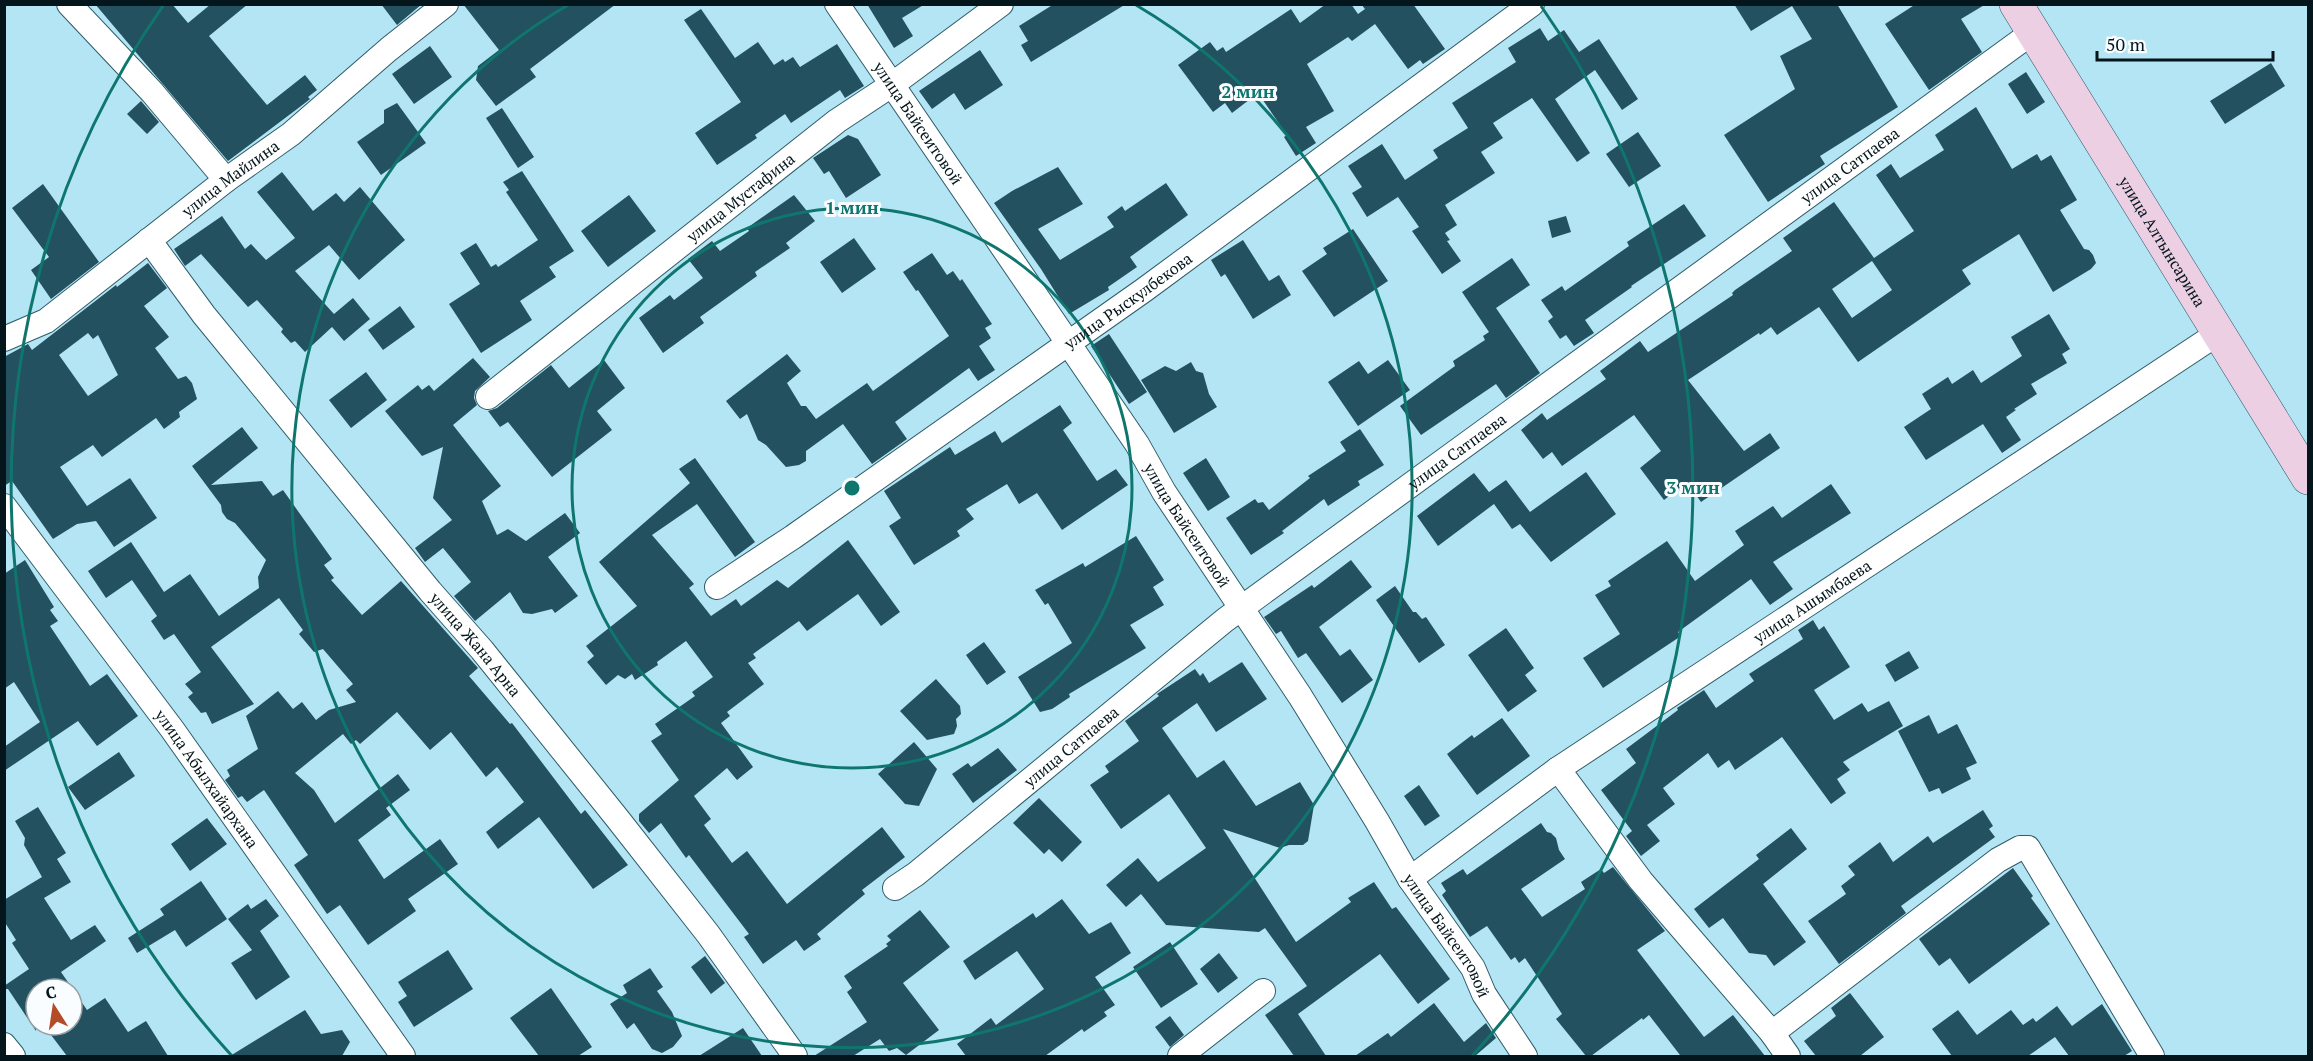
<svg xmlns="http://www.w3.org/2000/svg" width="2313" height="1061" viewBox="0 0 2313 1061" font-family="'PT Serif',serif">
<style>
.building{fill:#23515f;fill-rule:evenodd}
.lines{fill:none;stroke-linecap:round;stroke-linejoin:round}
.street-casing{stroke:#2e5c69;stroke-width:26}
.secondary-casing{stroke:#2e5c69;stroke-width:34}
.street{stroke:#fff;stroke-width:24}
.secondary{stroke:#edcfe4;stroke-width:33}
.ring{fill:none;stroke:#0f766e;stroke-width:3}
.labels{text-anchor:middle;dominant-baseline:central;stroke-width:6;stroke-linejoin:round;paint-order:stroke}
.street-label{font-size:16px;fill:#04161b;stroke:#f9fdff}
.centre{fill:#0f766e;stroke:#f9fdff;stroke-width:3}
.ring-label{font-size:18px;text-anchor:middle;font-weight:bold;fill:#0f766e;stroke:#f9fdff;stroke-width:6;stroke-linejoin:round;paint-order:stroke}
</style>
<rect width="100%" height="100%" fill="#b4e5f5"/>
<path class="building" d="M95,4H172L188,23L211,4H248L209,36L267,105L305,75L317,90L308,97L310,99L305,103L228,161Z
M381,4H422L397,25Z
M463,4H616L530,69L536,77L496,106L476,80L478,66L499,50Z
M867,4H925L902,18L913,36L894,48Z
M1054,4H1126L1031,62L1021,45L1028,41L1019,26Z
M1326,4H1351L1358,14L1365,9L1361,4H1413L1445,49L1423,64L1420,60L1408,69L1375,24L1352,41L1348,37L1307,64L1334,111L1306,127L1316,143L1296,156L1284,137L1287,135L1258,93L1232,113L1225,103L1213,112L1178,65L1210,42L1217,51L1223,47L1226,52L1291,9L1300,23Z
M1734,4H1837L1898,107L1820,156L1825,164L1768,202L1724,135L1795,89L1780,56L1812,39L1792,6L1751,31Z
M1916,4H1986L1961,19L1982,52L1929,90L1885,24Z
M701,9L735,58L758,42L774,65L783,59L785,62L793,57L800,67L837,44L864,86L845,98L840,90L791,123L785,114L755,135L757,138L717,165L695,133L741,102L684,20Z
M1540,28L1548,41L1564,30L1579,52L1599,39L1638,99L1622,110L1595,70L1555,99L1590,153L1577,162L1532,98L1493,123L1503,138L1481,152L1495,173L1445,205L1457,225L1445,233L1450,240L1447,241L1461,261L1442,274L1412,231L1419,227L1398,197L1367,217L1352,193L1362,187L1348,166L1382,144L1405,180L1438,158L1433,150L1468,128L1452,103L1516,62L1508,48Z
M430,46L452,77L414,104L392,74Z
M980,50L1003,85L965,110L954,93L932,109L919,91Z
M2271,63L2285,86L2225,124L2210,101Z
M2026,72L2045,102L2027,114L2008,84Z
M141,101L159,122L147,134L127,114Z
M397,103L426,143L381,175L357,142L384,123V110Z
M1976,107L2012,169L2037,154L2041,161L2051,155L2077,200L2060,210L2084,249L2089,250L2093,255L2096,263L2091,269L2053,292L2019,234L1962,270L1971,284L1858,362L1819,307L1777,335L1771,327L1760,335L1759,333L1688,380L1744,451L1770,433L1780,448L1701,502L1687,482L1664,500L1640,468L1661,451L1634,415L1562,466L1552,452L1543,459L1521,430L1542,413L1547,420L1606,379L1600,371L1640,341L1648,352L1733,295L1732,293L1735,290L1792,251L1783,238L1834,202L1874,258L1914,231L1876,175L1891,164L1900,178L1944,150L1935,135ZM1872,261L1892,290L1852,318L1832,289Z
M502,108L534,157L518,168L486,118Z
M1638,132L1661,166L1629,187L1606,154Z
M848,135L858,139L881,175L846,198L829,171L824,174L813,158Z
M1058,167L1083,204L1038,229L1060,260L1114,227L1107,217L1122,206L1125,211L1166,183L1188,215L1130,257L1137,267L1108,287L1109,290L1069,314L1041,269L994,203L1012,191Z
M522,171L574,251L549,267L556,277L520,301L532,320L481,353L449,304L480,284L460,253L476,243L491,267L496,264L498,267L538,240L506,192L509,190L503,182Z
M282,172L313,211L336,193L344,202L360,187L405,240L359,280L329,245L295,271L334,314L353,298L370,319L344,341L332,327L305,352L295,341L291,343L281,332L283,329L257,300L248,307L201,254L185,266L174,249L222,216L245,249L251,244L266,260L295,238L257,192Z
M43,184L99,262L51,299L31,270L49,257L12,208Z
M629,195L656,231L608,267L581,231Z
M794,195L815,221L786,243L790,248L755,272L757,276L700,317L704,323L663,353L639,318L670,295L674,300L703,278L688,259L712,241L720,251L749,231L747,228Z
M1684,204L1706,236L1631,286L1632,287L1585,320L1594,333L1574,346L1566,335L1560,339L1548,321L1553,317L1541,300L1562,286L1565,291L1629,246L1627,242Z
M1566,216L1571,232L1552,238L1548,221Z
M1353,229L1388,281L1334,317L1302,271L1327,254L1323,248Z
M854,238L876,269L842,293L820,262Z
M1243,240L1269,281L1279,275L1291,295L1253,319L1225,274L1221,277L1211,260Z
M932,253L947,275L953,271L960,281L962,279L992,324L985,328L991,338L979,346L995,370L978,381L969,368L895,422L907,439L872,464L843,424L806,451V461L799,465L786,467L766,445L758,440L747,414L740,419L726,401L787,354L801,371L787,383L801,406H806L816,419L867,383L873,391L949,336L918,290L916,291L903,272Z
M1512,258L1530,285L1496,308L1540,373L1506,398L1496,384L1421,435L1400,406L1455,366L1453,361L1485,340L1483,336L1489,332L1462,292Z
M148,263L167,288L144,306L169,337L155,348L178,379L186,376L192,383L197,399L179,412L180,417L164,429L156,418L102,457L93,445L60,467L87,506L130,478L157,518L114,547L96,521L77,524L53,539L12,481L4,486V357L28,344L32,350L116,285L117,287ZM88,333L93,339L98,335L118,375L88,396L59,355Z
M400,306L415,327L383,350L368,330Z
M2049,314L2070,349L2062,354L2067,363L2031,384L2037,394L2014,409L2016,410L2006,417L2021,440L2002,453L1983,424L1926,460L1904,427L1931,409L1922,394L1948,377L1952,384L1973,370L1981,383L2022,356L2011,337Z
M1109,334L1147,392L1129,404L1091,346Z
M473,358L490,377L475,391L474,398L477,405L453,425L501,486L482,501L497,535L508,529L526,541L565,513L580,533L548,557L578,596L555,613L552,609L532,614L523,613L510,592L475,621L454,596L471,582L443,548L425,562L415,548L452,520L433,498L443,447L422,456L385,411L418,385L422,390L429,385L434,391Z
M604,360L625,388L597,411L612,430L552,477L508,422L500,427L488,411L497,408L551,365L569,388Z
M1388,360L1410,390L1358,426L1328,382L1359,361L1368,374Z
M1191,362L1196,371L1203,373L1209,394L1217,407L1174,433L1141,380L1165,366L1176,371Z
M366,372L387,400L351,428L329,400Z
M1060,405L1072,423L1063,430L1097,481L1116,469L1128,485L1062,530L1037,493L1019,504L1007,484L966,509L974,519L957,531L960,536L914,565L889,526L901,518L884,491L950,447L955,455L995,431L1002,443Z
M242,427L258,448L211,485L262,481L273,496L283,490L332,559L324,565L334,578L331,580L362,615L401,581L478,668L469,676L510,724L512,723L581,814L585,810L628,865L593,889L539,817L498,849L486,832L524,802L497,767L486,777L451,732L430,750L397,712L360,744L356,740L351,744L343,734L295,773L314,790L335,823L398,774L410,790L386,808L391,815L358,840L384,879L440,839L458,864L408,899L416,911L368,945L340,905L327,914L294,865L308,855L264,790L247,802L242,796L238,798L225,780L230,776L227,770L258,749L246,716L278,691L293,709L302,702L316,720L329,710L356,702L346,690L353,684L323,649L314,652L299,634L303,630L279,598L211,647L254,704L212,724L206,712L201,713L188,697L193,693L185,684L201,672L174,634L164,640L151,621L157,616L132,580L106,598L88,571L131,542L164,592L190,574L219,616L259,588L258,577L266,560L235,523L227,519L222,512L221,505L192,466Z
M1360,429L1384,465L1358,481L1360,485L1328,506L1324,499L1282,531L1284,533L1251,555L1226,518L1255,499L1258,503L1263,502L1269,510L1310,478L1308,476L1346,451L1340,442Z
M695,458L755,542L735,557L697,504L652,535L694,584L689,588L711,616L736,599L741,606L777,580L788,588L848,540L900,612L881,626L858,594L807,631L799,621L753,654L756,658L748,663L764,684L727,712L730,716L721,723L753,767L737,780L727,768L694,796L711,819L704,825L732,863L747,851L787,904L882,827L905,857L862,890L865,894L817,934L821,939L804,951L796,940L763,964L744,937L749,934L689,855L686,858L661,823L649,833L639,821V814L679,780L651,741L662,734L655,724L695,696L692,692L713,677L686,641L657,662L658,665L635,680L632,674L625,679L618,675L606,685L587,662L594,656L586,646L637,606L599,562L690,483L679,469Z
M1206,458L1230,497L1208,511L1183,473Z
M1586,472L1616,514L1551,562L1520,524L1512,529L1494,504L1438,546L1417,516L1474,473L1489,492L1506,480L1530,512Z
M1831,484L1851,513L1773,562L1793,589L1770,605L1751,579L1678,632L1681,636L1603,688L1583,658L1620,634L1595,595L1611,586L1608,581L1667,541L1695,581L1744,545L1735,531L1773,506L1782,518Z
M1136,536L1164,580L1153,587L1164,605L1130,625L1146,648L1069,694L1070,697L1052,709L1040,712L1018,677L1072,643L1048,603L1045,605L1035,590L1083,563L1085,567Z
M25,560L54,607L50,610L58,621L50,626L90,686L107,674L138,716L97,746L78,721L4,771V747L40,722L14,682L4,689V574Z
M1351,560L1372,587L1319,627L1340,656L1350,649L1373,680L1342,703L1306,653L1298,658L1281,631L1276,634L1264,617L1312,585L1314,588Z
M1395,586L1413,612H1416L1422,619L1426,617L1445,645L1419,663L1376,600Z
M1813,620L1819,630L1824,626L1850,667L1814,690L1834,720L1862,703L1868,712L1889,701L1903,726L1843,762L1850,770L1837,779L1846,793L1831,804L1782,737L1735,770L1729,760L1718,768L1708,753L1663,788L1675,804L1647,825L1660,841L1641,856L1626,836L1632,831L1601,790L1636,763L1626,749L1678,710L1677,708L1704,690L1716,708L1754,681L1749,674L1803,639L1798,630Z
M1506,628L1534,668L1525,675L1537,691L1508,712L1468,655Z
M984,642L1006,672L987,685L966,655Z
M1909,651L1919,668L1895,682L1885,665Z
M1242,662L1267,699L1216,732L1197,703L1162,728L1197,778L1224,760L1256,806L1300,782L1314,805L1308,841L1303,845H1289L1280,848L1223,829L1296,942L1351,902L1348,898L1374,882L1392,909L1396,907L1450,979L1418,1004L1380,954L1298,1014L1326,1056H1294L1265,1015L1307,986L1265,928L1259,932L1166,925L1141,894L1126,907L1106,885L1138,858L1158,882L1206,848L1169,794L1121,829L1090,785L1109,772L1105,766L1139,741L1125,721L1159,696L1157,694L1160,692L1195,669L1200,676L1203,673L1209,683Z
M936,679L960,706L961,714L956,719L957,726L954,734L927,740L900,711Z
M1929,715L1938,734L1957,724L1977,763L1966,768L1971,779L1942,794L1939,788L1929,792L1898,731Z
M1502,718L1530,756L1477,795L1447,754L1472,735L1474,738Z
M914,742L937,769L919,806L905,804L878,774Z
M998,748L1017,770L973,803L952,774L968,763L971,767Z
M119,752L135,776L85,810L68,787Z
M1419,785L1440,816L1425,826L1404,796Z
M1039,798L1082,842L1062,862L1049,849L1044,854L1013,823Z
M38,807L66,853L57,859L71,882L44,898L71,940L95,925L106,941L61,972L87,1010L105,998L128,1032L146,1021L168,1056H67L51,1035L66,1025H72V989H36V1031L8,989H4V986L29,969L12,943L16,940L4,921V900L42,877L24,845L25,838L15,821Z
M1983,810L1993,826L1989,829L1995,837L1901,906L1906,913L1839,964L1808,921L1846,894L1841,886L1855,875L1848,866L1880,842L1893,862L1928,836L1933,843Z
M207,818L227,844L190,871L171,844Z
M1541,823L1547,832L1551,833L1556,838L1559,850L1565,859L1521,889L1542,917L1585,889L1581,882L1601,869L1604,873L1613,867L1665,931L1637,950L1704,1037L1733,1015L1765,1056H1678L1680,1055L1649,1015L1643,1020L1642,1018L1591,1056H1586L1556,1019L1562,1014L1525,958L1519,963L1515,957L1511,960L1487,926L1470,937L1442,895L1446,891L1441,883L1463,869L1467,875Z
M1791,828L1807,849L1763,884L1806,942L1774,966L1766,955L1749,953L1723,918L1709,928L1694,909L1759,859L1756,855Z
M2013,868L2033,896L2031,898L2050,924L1969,984L1950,958L1939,966L1919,939Z
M201,881L227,919L186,947L175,930L137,953L128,938L164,915L160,909Z
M266,899L279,916L260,931L290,977L256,1000L231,963L252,950L228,919L248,904L251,909Z
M1062,899L1089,934L1111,922L1131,953L1095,977L1115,1005L1104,1012L1107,1016L1084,1032L1082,1029L1045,1056H966L957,1044L991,1018L996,1025L1044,989L1017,951L975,980L963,961L1033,913L1036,918Z
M920,910L950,947L903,983L939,1030L906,1055L897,1048L889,1051L880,1039L853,1056H814L867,1022L847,992L852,988L844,976L888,946L886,944L891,940L887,936Z
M1170,942L1198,984L1161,1008L1133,967Z
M448,950L473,989L414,1027L398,1002L407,996L398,982Z
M1219,953L1238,978L1218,993L1200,969Z
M705,956L725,983L711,994L691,967Z
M650,968L663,987L657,991L672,1012L682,1036L673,1047L662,1053L652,1049L634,1023L627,1029L610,1004L627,993L623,985Z
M551,988L592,1047L578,1056H539L510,1018Z
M1850,993L1884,1037L1860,1056H1816L1804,1041L1836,1016L1831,1008Z
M1434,1003L1464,1042L1486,1023L1496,1038L1475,1056H1355L1388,1033L1391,1037Z
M2102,1004L2132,1051L2124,1056H2069L2055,1037L2028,1056H1952L1932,1029L1958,1010L1977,1035L2011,1010L2023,1025L2033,1018L2036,1022L2057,1006L2072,1026Z
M305,1010L321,1034L342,1030L350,1042L342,1056H230Z
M1170,1016L1184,1035L1170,1047L1155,1027Z
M743,1028L762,1056H699Z"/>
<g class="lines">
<defs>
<g id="street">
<path d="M69,4L152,92L226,180"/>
<path id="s1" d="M837,4L1137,444L1164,492L1300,696L1377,821L1410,879L1473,968L1484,994L1525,1056"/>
<path id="s2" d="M149,240L204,315L430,591L482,650L617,818L708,934L795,1056"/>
<path id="s3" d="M4,339L46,321L226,180L291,134L389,49L446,4"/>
<path id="s4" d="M488,397L837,121L893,84L1001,4"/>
<path id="s5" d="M4,506L172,729L403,1056"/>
<path id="s6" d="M717,587L793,537L1144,290L1532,4"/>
<path d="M1558,769L1641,881L1772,1033L1788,1056"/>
<path id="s7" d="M1410,879L1558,769L2220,332"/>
<path id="s8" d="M895,888L916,874L1225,620L2033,32"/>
<path d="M1772,1033L1998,860L2020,848H2028L2152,1056"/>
<path d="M4,1045L13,1056"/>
<path d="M1180,1056L1263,991"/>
</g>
<g id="secondary">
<path id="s9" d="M2016,4L2308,478"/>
</g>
</defs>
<use href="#street" class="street-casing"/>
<use href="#secondary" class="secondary-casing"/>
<use href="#street" class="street"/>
<use href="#secondary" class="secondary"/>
</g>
<g class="ring">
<circle cx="852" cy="488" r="280"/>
<path d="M1136 5A560 560 0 1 1 568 5"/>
<path d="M232 1056A841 841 0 0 1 163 6M1541 6A841 841 0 0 1 1472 1056"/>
</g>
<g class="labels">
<g class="street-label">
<text stroke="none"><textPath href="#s1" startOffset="144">улица Байсеитовой</textPath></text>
<text stroke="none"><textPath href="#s8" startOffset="1198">улица Сатпаева</textPath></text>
<text stroke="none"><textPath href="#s3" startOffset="279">улица Майлина</textPath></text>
<text stroke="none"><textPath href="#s4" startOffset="322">улица Мустафина</textPath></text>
<text stroke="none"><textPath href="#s9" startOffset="279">улица Алтынсарина</textPath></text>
<text stroke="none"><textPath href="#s6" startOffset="501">улица Рыскулбекова</textPath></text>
<text stroke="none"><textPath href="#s8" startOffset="712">улица Сатпаева</textPath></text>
<text stroke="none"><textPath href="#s1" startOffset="628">улица Байсеитовой</textPath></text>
<text stroke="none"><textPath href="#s7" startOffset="489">улица Ашымбаева</textPath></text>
<text stroke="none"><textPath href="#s2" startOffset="520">улица Жана Арна</textPath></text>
<text stroke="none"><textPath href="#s8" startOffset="226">улица Сатпаева</textPath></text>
<text stroke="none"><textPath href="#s5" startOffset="340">улица Абылхайархана</textPath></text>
<text stroke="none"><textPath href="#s1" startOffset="1114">улица Байсеитовой</textPath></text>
</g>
</g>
<circle cx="852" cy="488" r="9" class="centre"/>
<g class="ring-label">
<text x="1248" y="98">2 мин</text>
<text x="852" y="214">1 мин</text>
<text x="1693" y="494">3 мин</text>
</g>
<rect width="2313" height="1061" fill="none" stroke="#04161b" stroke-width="12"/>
<g transform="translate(54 1007) rotate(348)"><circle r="28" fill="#f9fdff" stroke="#97a1a4" stroke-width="1.5"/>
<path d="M0-4.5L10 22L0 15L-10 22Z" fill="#b44d27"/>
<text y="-9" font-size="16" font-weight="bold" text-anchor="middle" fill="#04161b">С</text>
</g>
<path d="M2097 51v9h176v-9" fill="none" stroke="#04161b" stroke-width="3"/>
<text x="2106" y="51" font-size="18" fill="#04161b" stroke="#f9fdff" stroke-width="4.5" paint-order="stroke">50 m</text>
</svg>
